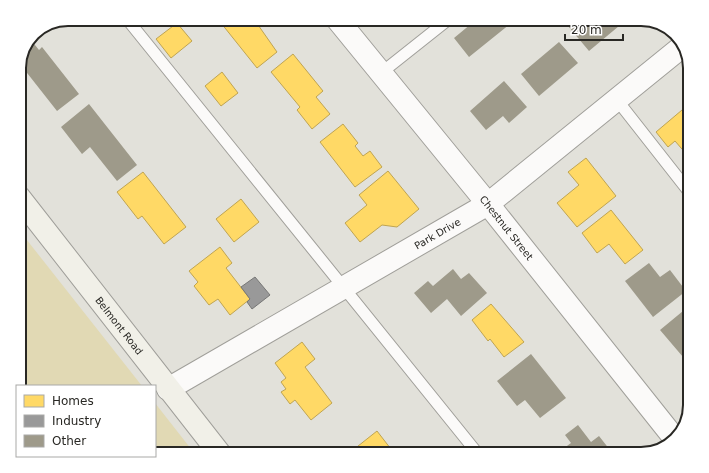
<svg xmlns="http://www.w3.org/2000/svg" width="709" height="473" viewBox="0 0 709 473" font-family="'DejaVu Sans',sans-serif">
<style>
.green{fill:#e1d9b4}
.homes{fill:#ffd966;stroke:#bfa452}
.industry{fill:#999;stroke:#777776}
.building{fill:#9e9a8a}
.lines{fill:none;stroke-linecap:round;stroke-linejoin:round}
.lane-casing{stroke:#a09f9a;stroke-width:13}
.street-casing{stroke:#a09f9a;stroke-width:24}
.secondary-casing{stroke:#a09f9a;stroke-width:24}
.lane{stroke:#fbfaf9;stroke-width:11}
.street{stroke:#fbfaf9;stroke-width:22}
.secondary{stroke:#f1f0e8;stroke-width:22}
.labels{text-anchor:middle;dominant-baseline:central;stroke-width:4;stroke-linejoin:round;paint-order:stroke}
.street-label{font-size:10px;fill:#292824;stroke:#fff}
.rim{fill:none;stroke:#292824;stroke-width:2}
</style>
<rect width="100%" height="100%" fill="#e2e1da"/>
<path class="green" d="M19,230L142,386H19Z
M155,403L195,454H155Z"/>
<path class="homes" d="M227,19H260L256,22L277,52L257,68L221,23Z
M177,23L192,41L171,58L156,39Z
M293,54L323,91L316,97L330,114L312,129L297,110L300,107L271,72Z
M222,72L238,93L221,106L205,86Z
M682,110L690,120V155L688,156L675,141L668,147L656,132Z
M343,124L358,143L355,146L363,156L370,151L382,167L355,187L320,142Z
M586,158L616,196L577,227L557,203L579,185L568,172Z
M388,171L419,209L397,227L382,225L360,242L345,223L367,205L359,195Z
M143,172L186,227L164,244L142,216L138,219L117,192Z
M241,199L259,222L234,242L216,219Z
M611,210L643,250L625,264L609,244L597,253L582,233Z
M220,247L232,263L226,268L250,299L230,315L218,299L209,305L194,286L198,282L189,271Z
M491,304L524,342L504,357L490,339L488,341L472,320Z
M302,342L315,359L305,367L332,403L311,420L295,400L290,404L281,392L286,389L281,382L286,378L275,363Z
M377,431L394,453L393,454H348Z"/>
<path class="industry" d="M255,277L270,295L252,309L247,302L250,299L241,287Z"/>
<path class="building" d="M477,19H506L510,24L469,57L454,38Z
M576,19H612L619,26L589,51L568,26Z
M31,40L39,50L42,47L79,94L57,111L20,64Z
M559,42L578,63L539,96L521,74Z
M504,81L527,107L509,123L503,116L486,130L470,111Z
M89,104L137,165L117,181L90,147L82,154L61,127Z
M649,263L660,277L670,270L686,291L653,317L625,281Z
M453,269L461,279L469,273L487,293L461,316L447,299L431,313L414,293L428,281L433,286Z
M683,311L690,319V352L683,357L660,330Z
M531,354L566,398L540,418L525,400L517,406L497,381Z
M578,425L591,442L599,436L610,450L605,454H556L571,443L565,435Z"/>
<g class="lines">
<defs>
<path id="lane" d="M127,19L478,454
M381,73L449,19
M617,100L690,193"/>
<g id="street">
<path id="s1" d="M337,19L488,204L675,439"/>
<path id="s2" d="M168,389L488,204L684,45"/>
</g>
<g id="secondary">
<path id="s3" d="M19,197L220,454"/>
</g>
</defs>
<use href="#lane" class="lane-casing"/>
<use href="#street" class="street-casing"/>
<use href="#secondary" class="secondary-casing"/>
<use href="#lane" class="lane"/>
<use href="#street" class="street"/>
<use href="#secondary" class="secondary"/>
</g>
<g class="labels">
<g class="street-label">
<text stroke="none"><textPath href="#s1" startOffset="269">Chestnut Street</textPath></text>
<text stroke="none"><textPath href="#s2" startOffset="311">Park Drive</textPath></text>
<text stroke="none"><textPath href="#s3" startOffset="163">Belmont Road</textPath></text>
</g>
</g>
<path d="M0 0H709V473H0ZM68 26H641A42 42 0 0 1 683 68V405A42 42 0 0 1 641 447H68A42 42 0 0 1 26 405V68A42 42 0 0 1 68 26Z" fill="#fff" fill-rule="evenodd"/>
<path class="rim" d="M68 26H641A42 42 0 0 1 683 68V405A42 42 0 0 1 641 447H68A42 42 0 0 1 26 405V68A42 42 0 0 1 68 26Z"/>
<rect x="16" y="385" width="140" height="72" fill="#ffffff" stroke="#a9a9a7"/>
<rect x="24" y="395" width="20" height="12" fill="#ffd966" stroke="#a9a9a7"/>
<text x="52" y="405" font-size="12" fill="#292824">Homes</text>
<rect x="24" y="415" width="20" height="12" fill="#999999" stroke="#a9a9a7"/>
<text x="52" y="425" font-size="12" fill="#292824">Industry</text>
<rect x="24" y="435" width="20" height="12" fill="#9e9a8a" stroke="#a9a9a7"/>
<text x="52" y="445" font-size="12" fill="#292824">Other</text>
<path d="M565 34v6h58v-6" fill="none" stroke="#292824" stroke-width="2"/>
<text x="571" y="34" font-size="12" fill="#292824" stroke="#ffffff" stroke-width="3" paint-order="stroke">20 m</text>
</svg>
